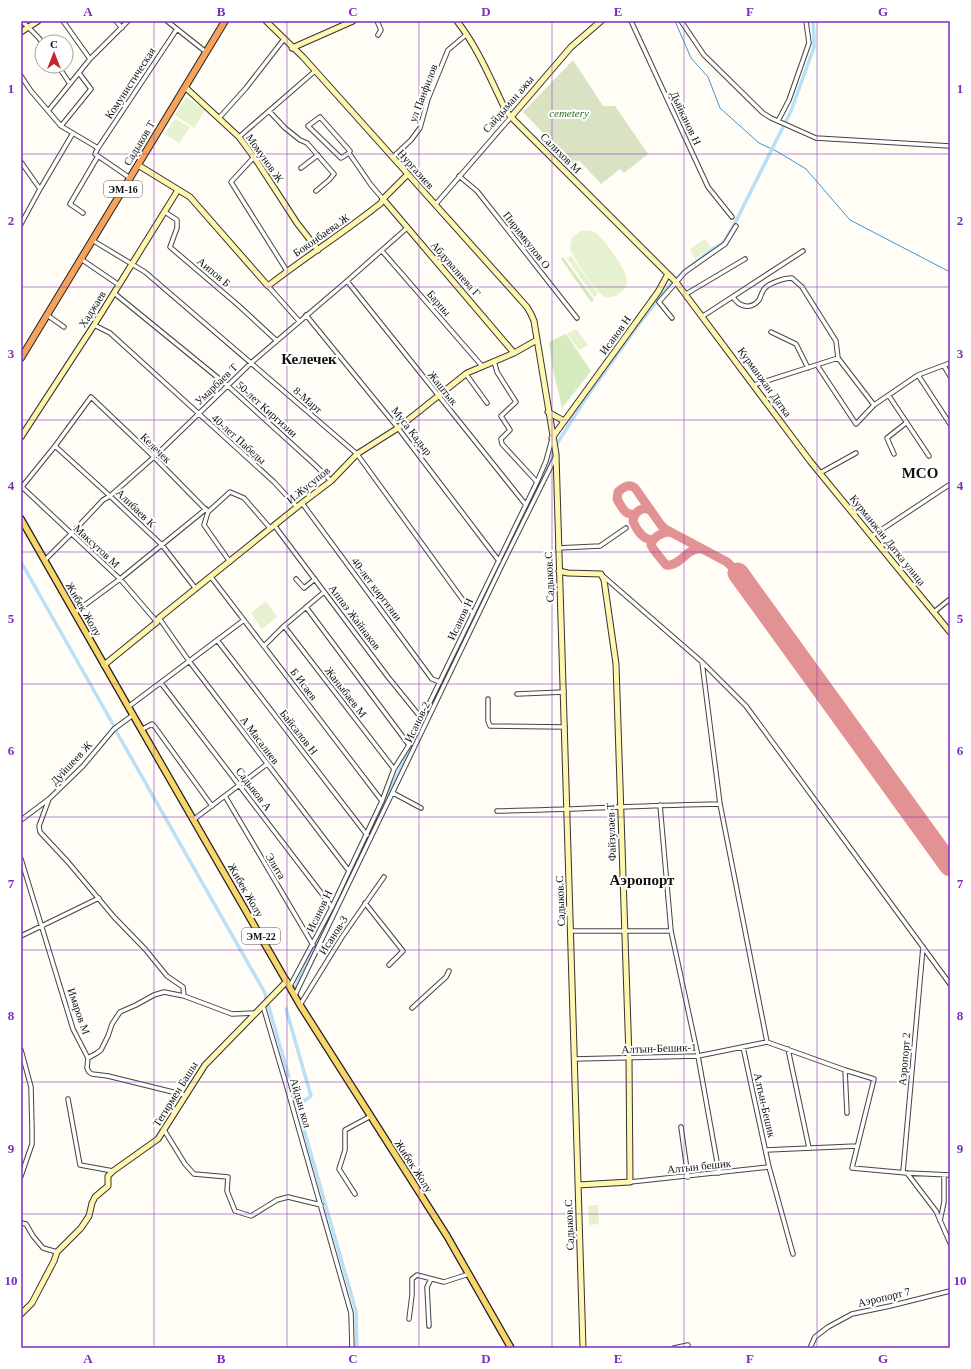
<svg xmlns="http://www.w3.org/2000/svg" width="971" height="1369" viewBox="0 0 971 1369" font-family="Georgia,serif">
<style>
.green{fill:#d5ebbd}
.cemetery{fill:#d9e3c4}
.pitch{fill:#e6f2cf}
.lines{fill:none;stroke-linecap:round;stroke-linejoin:round}
.stream{stroke:#3f96cf;stroke-width:1}
.canal{stroke:#b9e0f7;stroke-width:3.5}
.taxiway{stroke:#e29292;stroke-width:9}
.runway{stroke:#e29292;stroke-width:21}
.street-casing{stroke:#444;stroke-width:5.5}
.secondary-casing{stroke:#333;stroke-width:7}
.primary-casing{stroke:#222;stroke-width:8}
.highway-casing{stroke:#222;stroke-width:8}
.street{stroke:#fff;stroke-width:3.5}
.secondary{stroke:#fff6b0;stroke-width:5}
.primary{stroke:#f9d66b;stroke-width:5.5}
.highway{stroke:#f5a25d;stroke-width:6}
.grid{fill:none;stroke:#7b2cbf;stroke-width:1;stroke-opacity:0.55}
.labels{text-anchor:middle;dominant-baseline:central;stroke-width:4;stroke-linejoin:round;paint-order:stroke}
.shield{fill:#fff;stroke:#585858;stroke-width:1}
.shield-label{font-size:10px;font-weight:bold;fill:#111}
.street-label{font-size:11px;fill:#111;stroke:#fff}
.park-label{font-size:11px;font-style:italic;fill:#2f6b1f;stroke:#fff}
.district-label{font-size:15px;font-weight:bold;fill:#111;stroke:#fff}
.neatline{fill:none;stroke:#7b2cbf;stroke-width:1.5}
.grid-label{font-size:13px;text-anchor:middle;font-weight:bold;fill:#7b2cbf}
</style>
<rect width="100%" height="100%" fill="#fffdf5"/>
<path class="green" d="M563,257L594,300L591,302L561,259Z
M566,334L591,371L562,408L552,365L549,342Z"/>
<path class="cemetery" d="M573,60L603,106H615L648,154L624,173L620,169L601,184L579,160L574,165L523,112Z"/>
<path class="pitch" d="M186,97L205,110L194,128L175,115Z
M175,119L190,127L179,143L165,134Z
M581,231C586,231 591,230 596,233C603,238 628,272 627,281C627,286 624,290 620,293C615,297 608,299 603,296C595,291 574,258 570,249L572,237Z
M705,239L711,247L695,259L690,249Z
M571,256L598,294L594,297L567,258Z
M576,329L588,345L579,350L567,334Z
M266,601L277,617L262,629L251,613Z
M598,1205L599,1224L589,1225L588,1206Z"/>
<g class="lines">
<path class="stream" d="M675,21L691,58L708,77L720,108L759,143L778,152L806,169L850,220L950,272"/>
<path class="canal" d="M21,562L114,726
M116,731L265,993L266,999
M295,988L416,736L434,701L552,458L558,442L586,398L639,324L669,286L682,273L711,250L723,243L733,227L791,111L814,47V37L813,21
M268,1004L356,1311L357,1348
M286,1009L311,1096L297,1106"/>
<path class="taxiway" d="M651,511C643,505 634,512 633,521C636,529 644,542 654,539
M635,514C625,516 622,507 617,499L618,492C623,487 629,483 635,488L661,525L665,529L727,562L738,573
M670,532C662,532 653,537 651,545L654,550L666,565C680,567 687,547 701,549"/>
<path class="runway" d="M738,573L950,866"/>
<defs>
<path id="street" d="M22,21L38,37L42,42
M63,21L90,59
M116,21L122,28
M167,21L206,52
M377,21L381,30L378,35
M631,21L708,187L732,217
M681,21L704,55L763,113L771,118L816,138L950,146
M58,66L70,84
M21,76L31,91L61,126L98,148L95,154L130,178
M48,111L90,59L128,21
M269,111L285,128L300,140L307,143L334,174L329,180L316,191
M219,118L246,88L284,39
M778,121L789,100L809,43L806,21
M61,126L91,89L79,73
M239,137L315,71
M98,148L177,29
M349,153L350,151L320,117L308,126L341,158L349,153L371,185L383,199
M254,157L231,182L287,271
M393,157L411,140L420,128L428,99L448,50L467,34
M21,162L40,189
M301,168L318,155
M459,176L477,191L577,318
M435,205L511,117
M165,212L177,220V228L170,247L238,305L277,341
M83,213L70,204L98,156
M21,224L40,189L73,133
M92,240L145,272L357,454L473,614
M382,251L482,366
M81,259L119,285
M347,281L526,505
M268,286L299,321
M114,293L228,386L314,464L331,481
M686,294L745,259
M733,297C739,307 751,310 759,300C761,296 762,291 765,288C770,283 784,278 792,278L802,287L836,341L838,358
M47,315L64,327
M306,315L398,428L499,561
M703,316L803,251
M672,318L659,302L685,272L725,244L736,226
M94,325L110,333L274,482L297,507
M771,332L796,344L808,368
M838,358L874,405
M494,361L497,372L516,402L501,416L510,430L501,439L502,444L537,482
M817,365L856,424L874,405L918,375L950,363
M944,366L950,376
M466,374L487,403
M918,375L950,424
M754,385L838,358
M889,396L929,456
M55,446L110,496L162,545L196,589
M894,454L887,438L906,423
M820,473L856,453
M22,487L120,579L157,622
M21,488L55,446L91,397L154,457L208,512
M302,503L432,679L440,682
M274,525L388,677L422,719
M872,536L949,485
M558,548L600,546L626,528
M45,560L71,534L103,500L110,496L154,457L251,363L347,281L407,228
M230,562L204,525L208,512L230,492L244,498L270,528
M603,576L702,662L720,804L767,1042L845,1070L874,1079L852,1168L907,1173L950,1175
M211,577L382,801
M296,579L304,588L315,579
M306,607L409,745
M934,612L950,599
M74,613L120,579L206,509
M159,618L189,661L349,871
M284,626L394,769
M217,640L367,835
M264,646L284,626L324,592
M702,662L746,706L950,984
M161,683L332,907
M517,694L564,692
M488,699V721L490,726L565,727
M128,707L244,620
M141,730L152,724L155,727L212,806
M393,793L421,808
M225,796L313,945
M49,799L39,826L40,832L68,862L114,917L145,949L167,976L183,987L184,996
M660,805L671,931
M497,811C571,810 646,805 720,804
M21,820L49,799L83,766L114,729L133,715
M193,820L267,764
M21,859L73,1029L88,1058L87,1068L89,1072L92,1074L108,1076L185,1095
M365,903L403,951L389,965
M571,931H671L698,1056L719,1173
M21,936L99,898
M290,986L332,907L382,801L394,769L409,745L537,482L546,461L552,439
M295,995L501,567L555,458
M300,1005L342,937L384,877
M263,1006L286,1084L351,1313L352,1348
M412,1008L446,977L449,971
M743,1047L769,1167L793,1254
M788,1049L809,1148
M21,1050L31,1087L32,1129V1144L21,1176
M88,1058L97,1053L101,1050L108,1036L112,1024L120,1012L136,1005L154,995L164,992L184,996L232,1014L256,1013
M574,1059L698,1056L767,1042
M845,1070L847,1113
M68,1099L80,1165L113,1171
M681,1127L688,1177
M164,1130L185,1164L194,1174L228,1177L227,1191L235,1211L251,1216L277,1200L288,1197L321,1205
M766,1150L857,1146
M903,1172L923,947
M907,1173L936,1211L950,1243
M630,1182L769,1167
M355,1194L339,1169L345,1150V1130L371,1116
M940,1221L944,1202V1175
M21,1223L26,1224L33,1236L43,1248L57,1252
M409,1319L412,1295V1279L417,1275L444,1282L469,1274
M429,1326L427,1287L431,1279
M674,1348L688,1345
M810,1348L815,1337L828,1327L852,1314L890,1306L950,1291"/>
<path id="secondary" d="M266,21L303,57L527,307L531,314L534,321L556,454L583,1348
M457,21C478,48 491,80 506,111L511,117L676,282L810,461L950,632
M21,32L38,21
M292,48L353,21
M185,87L239,137L256,160L297,223L318,250
M511,117L571,47L601,21
M138,165L190,197L268,286C305,257 345,232 381,203L383,199L408,174
M383,199L514,353
M548,412L564,421
M21,437L94,325L178,190
M552,438L658,292L668,274
M559,571L568,573L601,574L604,580L616,664L629,1058L630,1182L578,1185
M104,665L157,622L159,618L302,503L331,481L357,454L398,428L467,373L514,353L537,340
M21,1314L32,1303L54,1261L57,1252L81,1228L89,1216L92,1203L95,1197L108,1186V1176L113,1171L158,1139L205,1065L287,981"/>
<path id="primary" d="M21,519L133,715L300,1005L447,1236L511,1348"/>
<path id="highway" d="M21,358L225,21"/>
</defs>
<use href="#street" class="street-casing"/>
<use href="#secondary" class="secondary-casing"/>
<use href="#primary" class="primary-casing"/>
<use href="#highway" class="highway-casing"/>
<use href="#street" class="street"/>
<use href="#secondary" class="secondary"/>
<use href="#primary" class="primary"/>
<use href="#highway" class="highway"/>
</g>
<path class="grid" d="M154,21V1348M287,21V1348M419,21V1348M552,21V1348M684,21V1348M817,21V1348M21,154H950M21,287H950M21,420H950M21,552H950M21,684H950M21,817H950M21,950H950M21,1082H950M21,1214H950"/>
<g class="labels">
<g class="shield">
<rect x="104" y="181" width="38" height="16" rx="3"/>
<rect x="242" y="928" width="38" height="16" rx="3"/>
</g>
<g class="shield-label">
<text x="123" y="189">ЭМ-16</text>
<text x="261" y="936">ЭМ-22</text>
</g>
<g class="street-label">
<text transform="translate(130 83) rotate(-57)">Комунистическая</text>
<text transform="translate(423 93) rotate(-69)">ул Панфилов</text>
<text transform="translate(508 104) rotate(-49)">Сайдыман ажы</text>
<text transform="translate(686 118) rotate(65)">Дыйканов Н</text>
<text transform="translate(139 143) rotate(-59)">Садыков Т</text>
<text transform="translate(561 153) rotate(45)">Салихов М</text>
<text transform="translate(265 158) rotate(55)">Момунов Ж</text>
<text transform="translate(416 169) rotate(48)">Нургазиев</text>
<text transform="translate(321 235) rotate(-35)">Боконбаева.Ж</text>
<text transform="translate(527 240) rotate(52)">Пиримкулов О</text>
<text transform="translate(456 269) rotate(49)">Абдувалиева Г</text>
<text transform="translate(214 272) rotate(40)">Аипов Б</text>
<text transform="translate(439 303) rotate(49)">Барпы</text>
<text transform="translate(92 309) rotate(-58)">Хаджаев</text>
<text transform="translate(615 335) rotate(-54)">Исанов Н</text>
<text transform="translate(765 382) rotate(54)">Курманжан Датка</text>
<text transform="translate(216 384) rotate(-44)">Умарбаев Т</text>
<text transform="translate(443 388) rotate(51)">Жаштык</text>
<text transform="translate(308 400) rotate(41)">8-Март</text>
<text transform="translate(267 409) rotate(42)">50-лет Киргизии</text>
<text transform="translate(412 431) rotate(52)">Муса Кадыр</text>
<text transform="translate(239 439) rotate(42)">40-лет Пабеды</text>
<text transform="translate(156 448) rotate(44)">Келечек</text>
<text transform="translate(308 485) rotate(-39)">И.Жусупов</text>
<text transform="translate(136 508) rotate(44)">Алибаев К</text>
<text transform="translate(888 540) rotate(51)">Курманжан Датка улица</text>
<text transform="translate(97 546) rotate(43)">Максутов М</text>
<text transform="translate(549 577) rotate(-92)">Садыков.С</text>
<text transform="translate(377 589) rotate(53)">40-лет киргизии</text>
<text transform="translate(84 609) rotate(60)">Жибек Жолу</text>
<text transform="translate(355 617) rotate(53)">Аппаз Жайнаков</text>
<text transform="translate(460 619) rotate(-64)">Исанов Н</text>
<text transform="translate(304 684) rotate(53)">Б Исаев</text>
<text transform="translate(346 692) rotate(52)">Жаныбаев М</text>
<text transform="translate(417 722) rotate(-64)">Исанов-2</text>
<text transform="translate(299 732) rotate(52)">Байсалов Н</text>
<text transform="translate(260 740) rotate(53)">А Масалиев</text>
<text transform="translate(71 763) rotate(-47)">Дуйшеев Ж</text>
<text transform="translate(254 789) rotate(53)">Садыков А</text>
<text transform="translate(611 832) rotate(-92)">Файзулаев Т</text>
<text transform="translate(276 866) rotate(59)">Элита</text>
<text transform="translate(246 890) rotate(60)">Жибек Жолу</text>
<text transform="translate(560 901) rotate(-92)">Садыков.С</text>
<text transform="translate(319 911) rotate(-64)">Исанов Н</text>
<text transform="translate(333 935) rotate(-57)">Исанов-3</text>
<text transform="translate(79 1011) rotate(71)">Имаров М</text>
<text transform="translate(659 1048) rotate(-2)">Алтын-Бешик-1</text>
<text transform="translate(904 1059) rotate(-85)">Аэропорт 2</text>
<text transform="translate(175 1094) rotate(-58)">Тегирмен Башы</text>
<text transform="translate(301 1103) rotate(74)">Айдын кол</text>
<text transform="translate(765 1105) rotate(77)">Алтын-Бешик</text>
<text transform="translate(414 1166) rotate(57)">Жибек Жолу</text>
<text transform="translate(699 1166) rotate(-6)">Алтын бешик</text>
<text transform="translate(569 1225) rotate(-92)">Садыков.С</text>
<text transform="translate(884 1297) rotate(-13)">Аэропорт 7</text>
</g>
<g class="park-label">
<text x="569" y="113">cemetery</text>
</g>
<g class="district-label">
<text x="309" y="359">Келечек</text>
<text x="920" y="473">МСО</text>
<text x="642" y="880">Аэропорт</text>
</g>
</g>
<rect width="971" height="1369" fill="none" stroke="#ffffff" stroke-width="44"/>
<g transform="translate(54 54)"><circle r="19" fill="#ffffff" stroke="#a0a0a0"/>
<path d="M0-3L7 15L0 10L-7 15Z" fill="#c4262e"/>
<text y="-6" font-size="11" font-weight="bold" text-anchor="middle" fill="#111111">С</text>
</g>
<rect x="22" y="22" width="927" height="1325" class="neatline"/>
<g class="grid-label">
<text x="88" y="16">A</text>
<text x="221" y="16">B</text>
<text x="353" y="16">C</text>
<text x="486" y="16">D</text>
<text x="618" y="16">E</text>
<text x="750" y="16">F</text>
<text x="883" y="16">G</text>
<text x="11" y="93">1</text>
<text x="960" y="93">1</text>
<text x="11" y="225">2</text>
<text x="960" y="225">2</text>
<text x="11" y="358">3</text>
<text x="960" y="358">3</text>
<text x="11" y="490">4</text>
<text x="960" y="490">4</text>
<text x="11" y="623">5</text>
<text x="960" y="623">5</text>
<text x="11" y="755">6</text>
<text x="960" y="755">6</text>
<text x="11" y="888">7</text>
<text x="960" y="888">7</text>
<text x="11" y="1020">8</text>
<text x="960" y="1020">8</text>
<text x="11" y="1153">9</text>
<text x="960" y="1153">9</text>
<text x="11" y="1285">10</text>
<text x="960" y="1285">10</text>
<text x="88" y="1363">A</text>
<text x="221" y="1363">B</text>
<text x="353" y="1363">C</text>
<text x="486" y="1363">D</text>
<text x="618" y="1363">E</text>
<text x="750" y="1363">F</text>
<text x="883" y="1363">G</text>
</g>
</svg>
